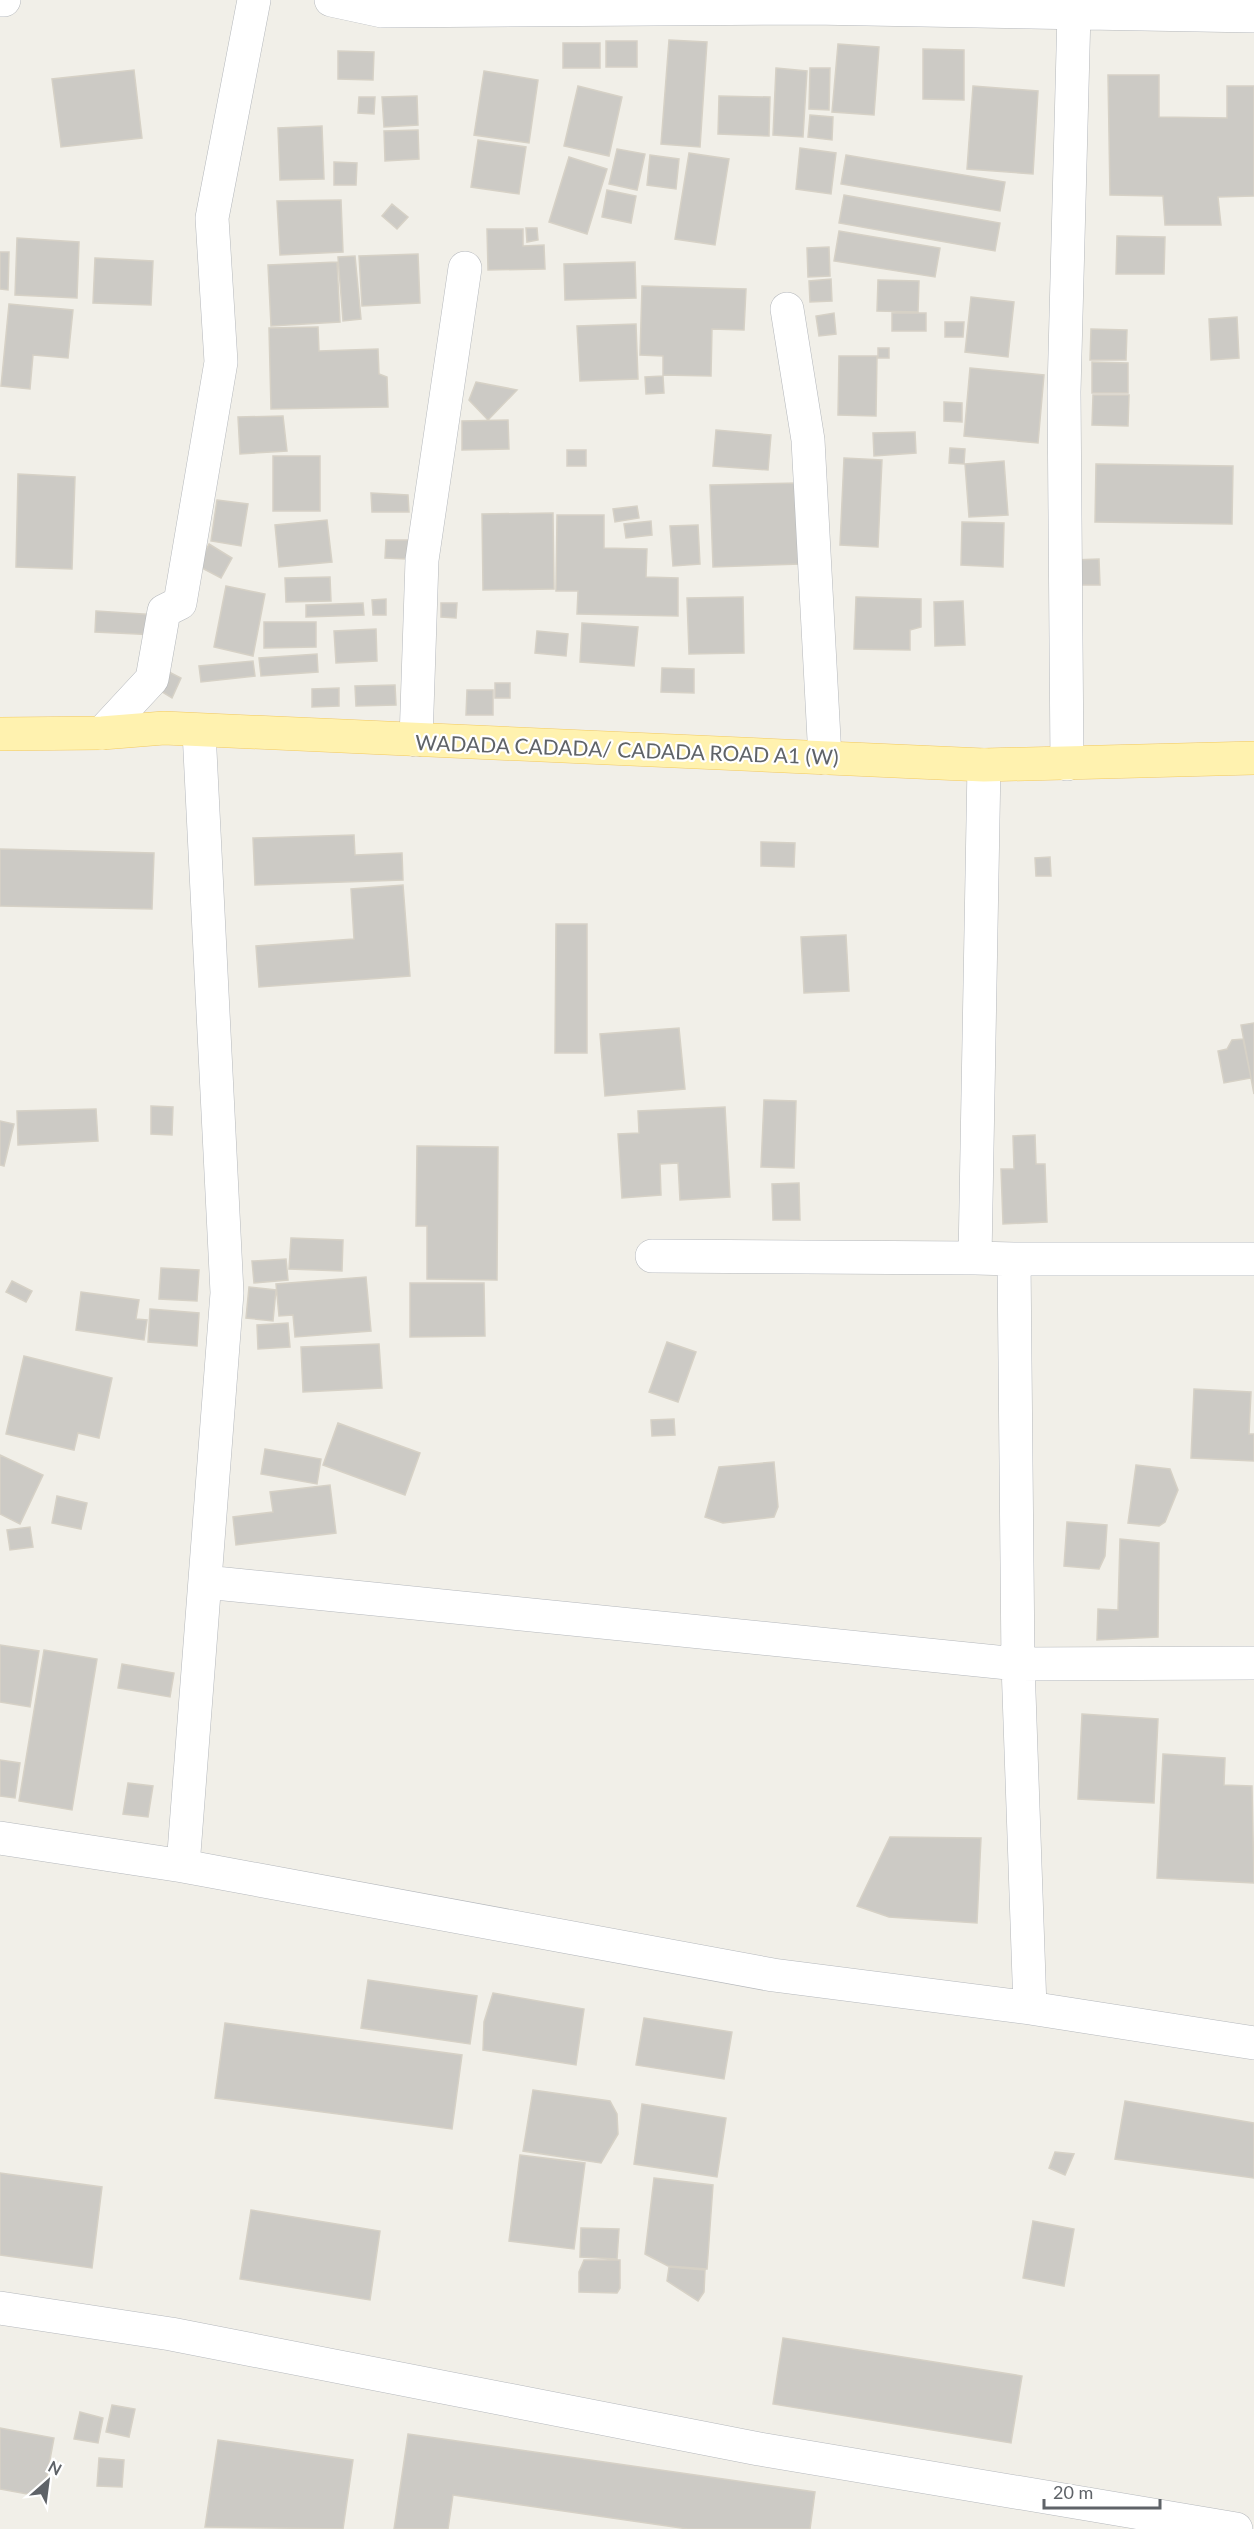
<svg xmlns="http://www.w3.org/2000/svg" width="1254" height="2529" viewBox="0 0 1254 2529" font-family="Lato,sans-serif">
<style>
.building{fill:#cccac5;stroke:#d6d1c6;stroke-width:1.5}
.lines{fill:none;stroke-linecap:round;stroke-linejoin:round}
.minor-casing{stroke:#b5b8bc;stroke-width:34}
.primary-casing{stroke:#f2c960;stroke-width:34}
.minor{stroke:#fff;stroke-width:33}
.primary{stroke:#fff2af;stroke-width:33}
.labels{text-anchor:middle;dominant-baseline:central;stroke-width:4.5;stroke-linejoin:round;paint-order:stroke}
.street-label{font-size:21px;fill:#5f6368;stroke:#fff}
</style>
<rect width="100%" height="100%" fill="#f1efe8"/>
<path class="building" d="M669,40L707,42L700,147L661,144Z
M606,41H637V67H606Z
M563,43H600V68H563Z
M838,44L879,47L874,115L832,112Z
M923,49L964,50V100L923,99Z
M338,51L374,52L373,80L338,79Z
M776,68L807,71L803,137L773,135Z
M810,68H830L829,110L809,109Z
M134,70L142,138L61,147L52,79Z
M484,71L538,80L529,143L474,135Z
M1108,75H1159V117L1227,118V86H1254V196L1218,197L1221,225H1165L1163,196L1110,195Z
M578,86L622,97L609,156L564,146Z
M973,86L1038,91L1033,174L967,169Z
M417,96L418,125L384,127L382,97Z
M719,96L770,97L769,136L718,134Z
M359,97H375L374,114L358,113Z
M810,115L833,117L832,140L808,137Z
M322,126L324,179L280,180L278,128Z
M418,130L419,159L385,161L384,131Z
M478,140L526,147L519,194L471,187Z
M800,148L836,153L831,194L796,189Z
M617,149L645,154L637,190L609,184Z
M689,153L729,159L715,245L675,239Z
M650,155L679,159L676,189L647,185Z
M846,155L1005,182L1000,211L841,184Z
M569,157L607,169L587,234L549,222Z
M334,162L357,163L356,185H334Z
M607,190L636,196L631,223L602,217Z
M844,195L1000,223L995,251L839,223Z
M341,200L343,252L280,255L277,201Z
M392,204L408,217L397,229L382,216Z
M526,228H537L538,240L527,242Z
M487,229H523V246L544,245L545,269L488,270Z
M839,231L940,248L935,277L834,261Z
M1117,236L1165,237L1164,274H1116Z
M17,238L79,242L77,298L15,295Z
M829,247L830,276L808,277L807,248Z
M0,252H9L8,290L0,289Z
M418,254L420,303L362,306L359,256Z
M355,256L361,319L343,321L338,257Z
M95,258L153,261L151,305L93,303Z
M337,262L340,322L271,326L268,265Z
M635,262L636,298L565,300L564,264Z
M831,279L832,301L810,302L809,281Z
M878,280L919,281L918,312L877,311Z
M642,286L746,289L744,330L712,329L711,376L663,375V356L640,355Z
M971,297L1014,302L1008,357L965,352Z
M9,304L73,310L68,358L33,355L30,389L1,386Z
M834,313L836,334L819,336L816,316Z
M892,313H926V331H892Z
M1237,317L1239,358L1211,360L1209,319Z
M945,322H964L963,337H945Z
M636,324L638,379L580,381L577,326Z
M318,327L319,351L378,349L379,374L387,377L388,407L271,409L269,328Z
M1091,329L1127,330L1126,360H1090Z
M878,348H889V358H878Z
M839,356H877L876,416L838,415Z
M1092,362L1128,363V393H1092Z
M970,368L1044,375L1038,443L964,436Z
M663,376L664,393L646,394L645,377Z
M476,382L517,390L488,420L469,400Z
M1093,395H1129L1128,426L1092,425Z
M944,402L962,403V422L944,421Z
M283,416L287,451L240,454L238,417Z
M508,420L509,449L462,450V421Z
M716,430L771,435L768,470L713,466Z
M915,432L916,453L874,456L873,433Z
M950,448L965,449L964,464L949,463Z
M567,450H586V466H567Z
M273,456H320V511H273Z
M844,458L882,460L878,547L840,545Z
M1004,461L1008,515L969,517L965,464Z
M1096,464L1233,466L1232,524L1095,522Z
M18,474L75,477L72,569L16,567Z
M798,483L800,564L713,567L710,485Z
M371,493L408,495L409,512H372Z
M217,500L248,504L241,546L211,541Z
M637,506L639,518L615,522L613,509Z
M553,513L554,589L483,590L482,514Z
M557,515H604V548L647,549L646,577L678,578V616L577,614L578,591H556Z
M327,520L332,562L279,567L275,525Z
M651,521L652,535L626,538L624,524Z
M962,522L1004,523L1003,567L961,565Z
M698,525L700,564L673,566L670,526Z
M386,540H408L407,559L385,558Z
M209,544L232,558L221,578L198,566Z
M1099,559L1100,585H1073L1072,560Z
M330,577L331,601L286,602L285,578Z
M226,586L265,594L253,656L214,647Z
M743,597L744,653L689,654L687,598Z
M856,597L921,599V627L910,630V650L854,649Z
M386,599V615H373L372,600Z
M963,601L965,645L935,646L934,602Z
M363,603L364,615L306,617V605Z
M441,603H457L456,618L441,617Z
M96,611L158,615L157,635L95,632Z
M264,622H316V647L264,648Z
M582,623L638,627L634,666L580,662Z
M376,629L377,661L336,663L334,631Z
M537,631L568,634L566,656L535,653Z
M317,654L318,672L261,676L259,658Z
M253,661L255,676L201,682L199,666Z
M662,668L694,669V693L661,692Z
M169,672L181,678L172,698L159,690Z
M495,683H510V698H495Z
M395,685L396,705L356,706L355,686Z
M339,688V706L312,707V689Z
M467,690H493V715H466Z
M354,835L355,855L402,853L403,880L255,885L253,838Z
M761,842L795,843L794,867L761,866Z
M0,849L154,853L152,909L0,906Z
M1050,857L1051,876H1036L1035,858Z
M403,885L410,976L259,987L256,946L354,939L351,889Z
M556,924H587V1053H555Z
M846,935L849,991L804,993L801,937Z
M1254,1023V1094L1241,1025Z
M679,1028L685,1089L605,1096L600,1034Z
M1243,1039L1251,1078L1224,1083L1218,1051L1227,1049L1232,1040Z
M764,1100L796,1101L794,1168L761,1167Z
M151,1106L173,1107L172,1135L151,1134Z
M725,1107L730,1197L680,1200L678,1163L660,1164L661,1195L622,1198L618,1134L639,1133L638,1111Z
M96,1109L98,1141L18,1145L17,1111Z
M0,1121L14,1124L4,1166L0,1165Z
M1035,1135L1036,1164H1045L1047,1222L1003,1224L1001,1169H1014L1013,1136Z
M417,1146L498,1147L497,1280L427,1279V1226H416Z
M799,1183L800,1220H773L772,1184Z
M291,1238L343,1240L342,1271L289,1269Z
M286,1259L288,1280L254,1283L252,1261Z
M161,1268L199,1270L197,1301L159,1299Z
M366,1277L371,1331L295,1337L293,1315L279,1316L276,1284Z
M12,1281L32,1291L26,1302L6,1292Z
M410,1283H484L485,1336L410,1337Z
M249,1287L276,1290L273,1321L246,1318Z
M81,1292L139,1300L136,1319L147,1320L144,1340L76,1330Z
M150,1309L199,1313L197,1346L148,1342Z
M288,1323L290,1347L258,1349L257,1325Z
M667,1342L696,1352L678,1402L649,1392Z
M379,1344L382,1388L303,1392L301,1347Z
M24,1356L112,1378L99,1438L78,1433L74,1450L6,1434Z
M1194,1389L1251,1392L1249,1434H1254V1461L1191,1458Z
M674,1419L675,1435L652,1436L651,1420Z
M338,1423L420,1453L405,1495L323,1465Z
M265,1449L321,1459L317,1484L261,1474Z
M0,1455L43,1475L20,1524L0,1514Z
M774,1462L778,1507L774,1517L723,1523L705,1517L719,1467Z
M1136,1465L1170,1469L1178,1490L1165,1522L1159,1526L1128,1523Z
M330,1485L336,1533L236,1545L233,1517L273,1512L270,1492Z
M57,1496L87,1503L81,1529L52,1523Z
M1067,1522L1107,1525L1105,1556L1099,1569L1064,1566Z
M30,1527L33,1547L10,1550L7,1530Z
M1120,1539L1159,1543L1158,1637L1097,1640L1098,1609L1118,1610Z
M0,1645L39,1651L30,1707L0,1702Z
M44,1650L97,1659L72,1810L19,1801Z
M122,1664L174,1673L170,1697L118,1688Z
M1082,1714L1158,1719L1154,1803L1078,1799Z
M1163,1754L1225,1758L1224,1785L1252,1786L1254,1883L1157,1878Z
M0,1760L20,1763L15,1798L0,1796Z
M128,1783L153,1786L148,1817L123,1814Z
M890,1837L981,1838L977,1923L889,1917L857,1906Z
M368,1980L477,1996L470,2044L361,2028Z
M493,1993L584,2009L576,2065L483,2050L484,2022Z
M644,2018L732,2032L724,2079L636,2065Z
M225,2023L462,2055L452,2129L215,2098Z
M533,2090L610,2101L617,2114L618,2134L601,2163L523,2151Z
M1125,2101L1254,2123V2178L1115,2159Z
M642,2104L726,2118L717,2177L634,2164Z
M1055,2152L1074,2154L1065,2175L1049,2168Z
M520,2155L585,2163L574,2249L509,2241Z
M0,2173L102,2187L92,2268L0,2255Z
M654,2178L713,2185L707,2269L668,2266L645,2254Z
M251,2210L380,2231L370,2300L240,2279Z
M1033,2221L1074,2229L1064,2286L1023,2278Z
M581,2228L619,2229L617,2259L580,2257Z
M584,2260H620V2288L617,2293L579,2292V2272Z
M669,2267L705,2270L704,2292L698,2301L667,2281Z
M783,2338L1022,2376L1011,2443L773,2404Z
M112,2405L135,2409L129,2437L106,2432Z
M80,2412L103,2418L98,2443L74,2439Z
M0,2428L54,2438L43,2497L0,2489Z
M408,2434L815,2492L810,2529H688L453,2495L448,2529H394Z
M218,2440L353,2460L343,2529L205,2527Z
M99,2458L124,2460L122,2487L97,2486Z"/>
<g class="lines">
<defs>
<path id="minor" d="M0,0H4
M331,0L382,11L812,8L1254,16
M787,309L808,440L825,758
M102,733L152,679L164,611L180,603L221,362L212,218L254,0
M416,740L422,560L465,268
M1067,764L1064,392L1074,12
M652,1256L975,1258L984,765
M975,1258L1014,1259L1018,1664L1030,2008
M1014,1259H1254
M205,1582L1018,1664L1254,1663
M0,1838L183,1866L773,1975L1030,2008L1254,2043
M183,1866L227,1293L199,731
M0,2308L171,2334L759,2449L1236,2529"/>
<path id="primary" d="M0,734L102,733L164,728L984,765L1254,758"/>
</defs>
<use href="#minor" class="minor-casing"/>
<use href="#primary" class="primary-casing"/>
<use href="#minor" class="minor"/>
<use href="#primary" class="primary"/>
</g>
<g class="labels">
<g class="street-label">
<text transform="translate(627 749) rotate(2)">WADADA CADADA/ CADADA ROAD A1 (W)</text>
</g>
</g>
<g transform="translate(48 2481) rotate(28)" stroke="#ffffff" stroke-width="4.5" paint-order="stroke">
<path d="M0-4.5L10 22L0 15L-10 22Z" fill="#5f6368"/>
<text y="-9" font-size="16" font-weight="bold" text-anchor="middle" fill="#5f6368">N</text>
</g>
<path d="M1044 2499v9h116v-9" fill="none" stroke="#5f6368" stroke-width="3"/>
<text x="1053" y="2499" font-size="18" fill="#5f6368" stroke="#ffffff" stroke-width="4.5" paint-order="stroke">20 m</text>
</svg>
